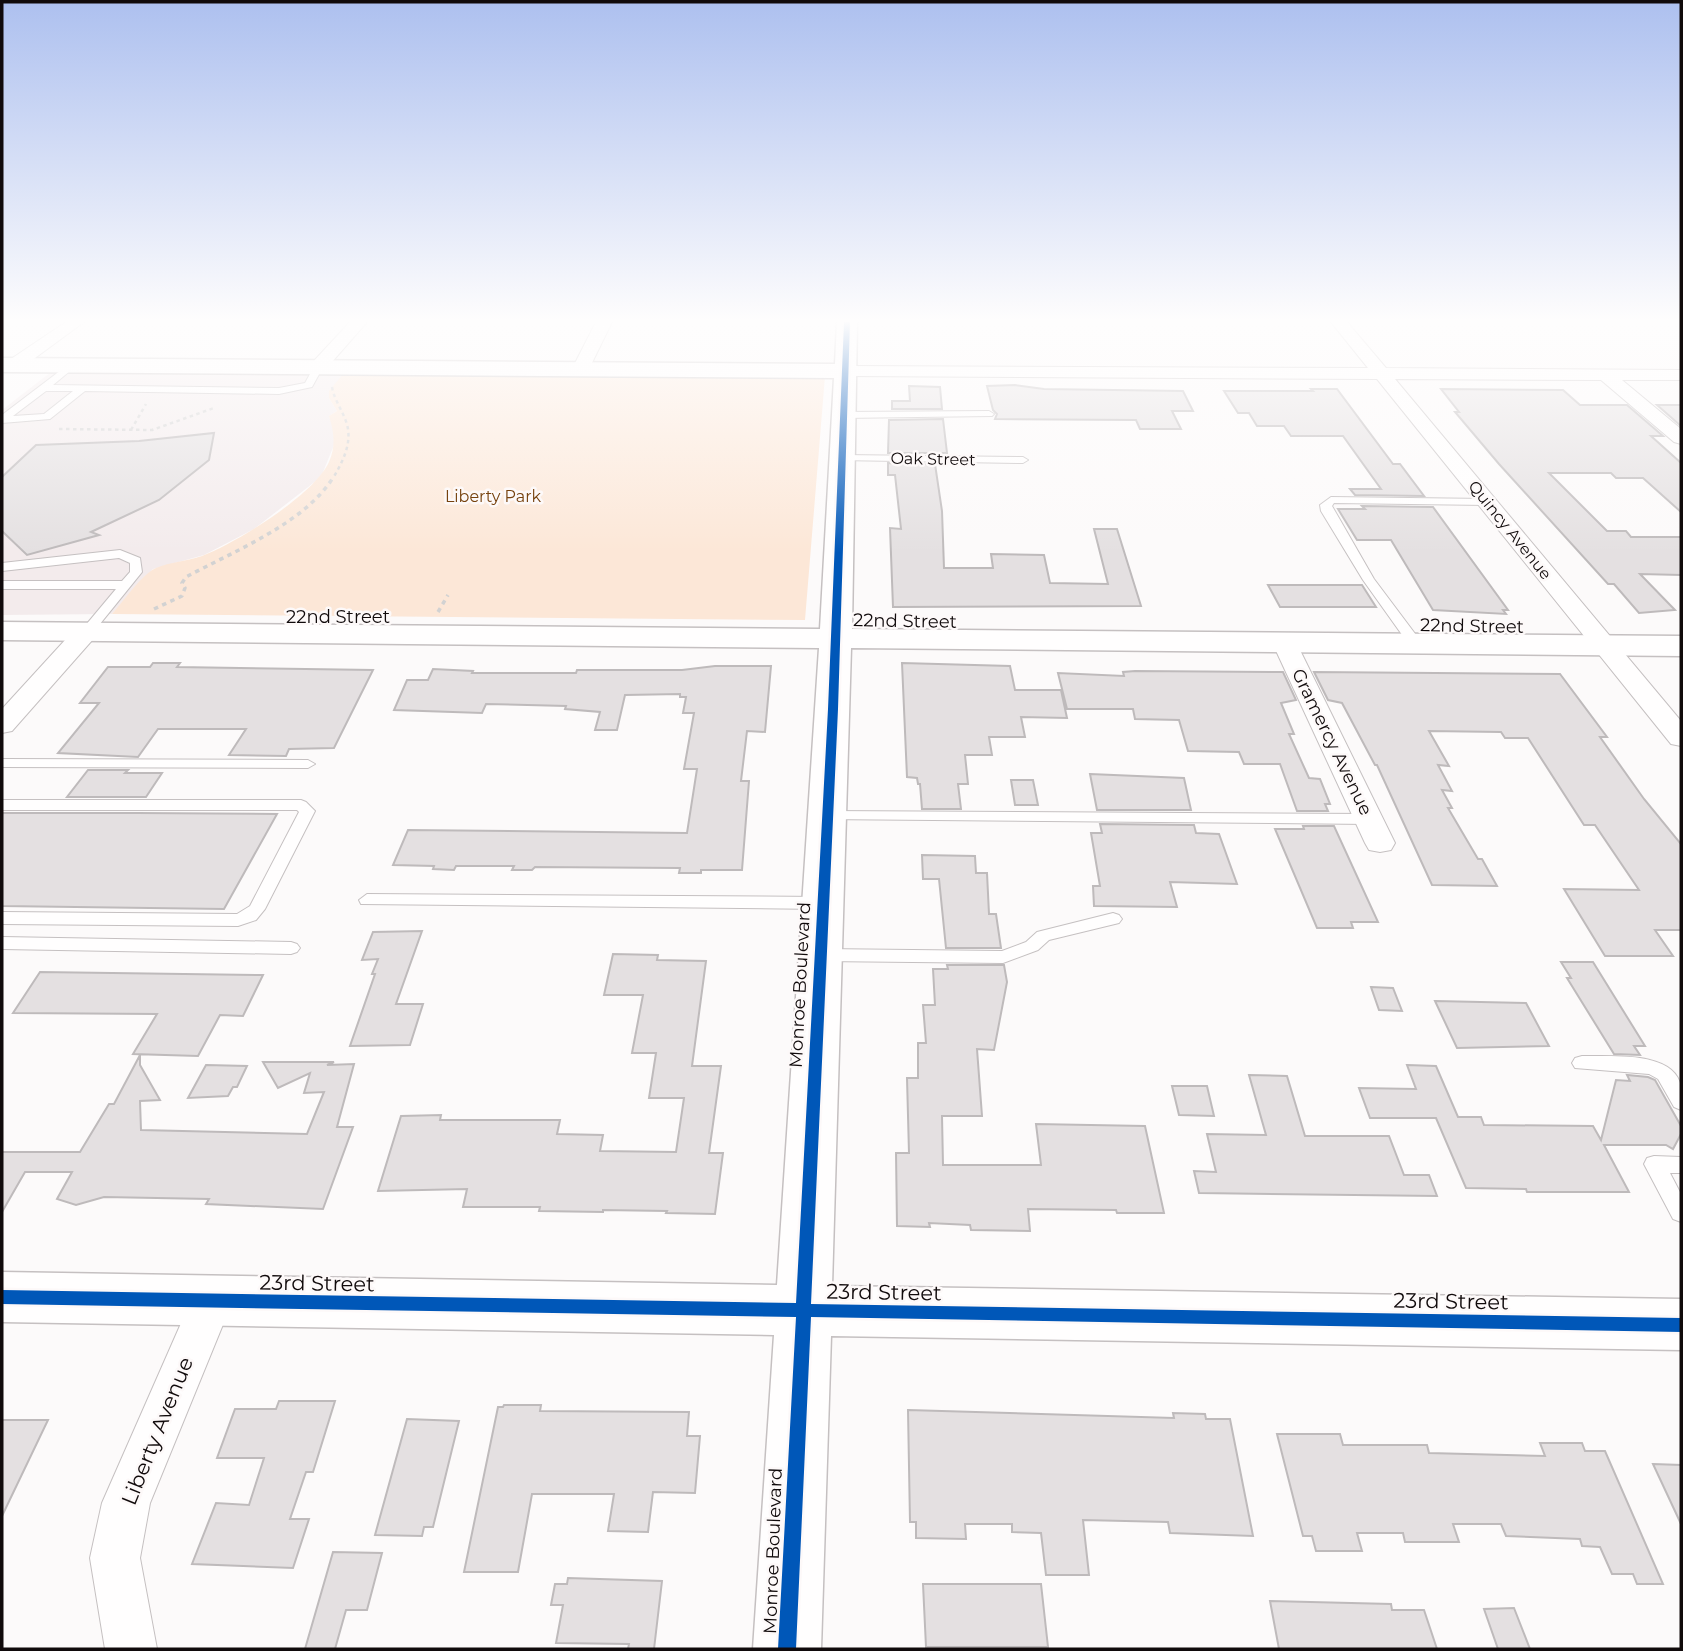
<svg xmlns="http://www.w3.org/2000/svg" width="1683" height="1651" viewBox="0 0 1683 1651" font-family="Montserrat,sans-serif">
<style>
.built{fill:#f3ebec}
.green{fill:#fce7d7}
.building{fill:#e4e0e1;stroke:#bebabb;stroke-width:2}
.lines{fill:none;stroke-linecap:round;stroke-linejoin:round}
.lane-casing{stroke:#c5c0c1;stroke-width:2}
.street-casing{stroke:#c5c0c1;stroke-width:2}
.secondary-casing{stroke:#c5c0c1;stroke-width:3}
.path-far1{stroke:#d2d2d2;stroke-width:2.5;stroke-dasharray:3.5 3.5;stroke-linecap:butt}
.path{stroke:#d2d2d2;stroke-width:3.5;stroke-dasharray:4.5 4.5;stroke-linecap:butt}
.lane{fill:#fffefe;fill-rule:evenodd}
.street{fill:#fffefe;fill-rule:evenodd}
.secondary{fill:#fffefe;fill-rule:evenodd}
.cycleway-casing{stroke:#fdf9f9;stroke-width:5}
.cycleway{fill:#0057b8;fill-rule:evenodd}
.labels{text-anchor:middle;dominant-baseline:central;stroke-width:5;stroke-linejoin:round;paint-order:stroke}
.far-street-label{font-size:16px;fill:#100a0b;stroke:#fdf9f9}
.far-park-label{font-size:16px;fill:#76420e;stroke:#fdf9f9}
.street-label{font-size:18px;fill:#100a0b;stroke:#fdf9f9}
.near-street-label{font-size:21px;fill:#100a0b;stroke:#fdf9f9}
</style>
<rect width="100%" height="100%" fill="#fcfafa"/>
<path class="built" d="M51,372L344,373L329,398L337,411L329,416L334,430V445L321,477L254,529L204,555L153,569L112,614L2,615V410Z"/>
<path class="green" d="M344,373L825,376L805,620L112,614C122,603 143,573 156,568C170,562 187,561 202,556C236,543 314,495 329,462C336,446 334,432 329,416L337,411L329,398V391Z"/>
<path class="building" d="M1015,385L1044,389L1183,391L1193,411H1172L1181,429H1140L1136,420L995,419L997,414L993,410L987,386Z
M909,386L940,387L942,409H892V401H910Z
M1311,389H1337L1393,464H1400L1424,496L1355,495L1350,489H1381L1343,436H1291L1284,426H1257L1249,413H1238L1224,391H1313Z
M1441,389L1563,390L1580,405H1627L1663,436H1651L1681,463V512L1643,478H1616L1611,473H1549L1607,531H1626L1631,537H1681V575L1640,574L1675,610L1639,613L1614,584H1608L1499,464L1455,412H1459Z
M1657,405H1681V426Z
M943,419L947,453H888L889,420Z
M214,433L209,460L159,500L91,532L99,535L27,555L2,531V477L36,445L139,441Z
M888,463L935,464L942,511L944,568H993L991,554L1044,555L1050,583L1108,584L1094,529H1117L1141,606L893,607L890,528L901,529L895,475H888Z
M1362,506L1433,507L1508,610H1503L1506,614L1433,610L1391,540H1357L1338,509H1365Z
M1268,585H1362L1376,607H1280Z
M153,663H180L177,667L373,670L334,748L289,749L286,756L229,755L246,729H158L138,757L58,753L99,703H80L108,667H150Z
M902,663L1010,666L1015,690H1061L1067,718L1021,717L1025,737H989L992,755H965L968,784H958L961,809H922L920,784H918L917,778L907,777Z
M715,666H771L765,732L747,731L741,781H749L742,870H701V873H679L680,868L535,867L532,870H512L514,866H456L454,870L433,869L434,866L393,865L408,830L687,833L697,769H684L694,713H683L686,697H680V694L625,695L617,730H595L600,712L565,709L566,706L486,704L482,713L394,710L407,680H428L433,669L473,671L472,673H576L577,670H682Z
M1135,671L1283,672L1296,700L1281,703L1294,734H1289L1309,778L1320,779L1330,804H1325L1328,811H1297L1280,764H1244L1239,752L1188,751L1179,720L1135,719L1133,709H1067L1058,673L1124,676L1123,672Z
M1314,672L1560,674L1607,737H1600L1644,799L1681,844V930H1655L1673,956H1605L1564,889L1639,890L1595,825H1584L1528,738H1505L1501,732L1429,731L1449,766L1438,765L1452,791L1442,790L1452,808H1448L1478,859H1482L1497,886L1432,885L1377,765H1375L1342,703L1328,700Z
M88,770H128L125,773H162L146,797H67Z
M1090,774L1184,778L1191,810H1097Z
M1011,780H1033L1038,805H1015Z
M2,813H137L277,814L224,909L2,906Z
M1100,824L1194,825L1196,833L1219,834L1237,884L1170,882L1177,907L1094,906L1093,886H1100L1091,833H1102Z
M1303,826H1334L1378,922H1351L1353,928H1317L1275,829H1304Z
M922,855L975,856L976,873H987L989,914H996L1001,948H946L939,879H923Z
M422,931L396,1004H423L410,1045L350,1046L375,974H372L378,959L362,960L373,932Z
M613,954L658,955L657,960L706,961L692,1066H721L709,1153H723L715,1214L666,1213L667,1211L603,1210V1212L539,1211L540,1207H463L467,1189L378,1191L401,1116L441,1115L440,1120H560L557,1134L603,1135L600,1151L676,1152L684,1098H649L656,1053H632L643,995H604Z
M1561,962H1593L1645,1046H1634L1640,1055L1614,1054L1567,978H1571Z
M947,965H1004L1007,982L994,1050L977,1049L982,1116H942L943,1165H1041L1036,1124L1145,1126L1164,1213H1117L1116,1210L1028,1209L1030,1231L971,1230L970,1225L929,1223L930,1227L897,1226L896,1153H909L907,1078H918V1043H926L923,1005H935L933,969H948Z
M40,972L263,975L243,1016L220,1015L198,1056L133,1054L157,1014L13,1013Z
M1371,987L1393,988L1402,1011L1379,1010Z
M1435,1001L1526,1003L1549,1046L1457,1048Z
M140,1055V1065L160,1100L140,1101L141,1130L307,1134L324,1092L304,1093L310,1073L278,1088L263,1062H334L327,1065L354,1064L337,1127H353L323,1209L206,1204L209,1199L104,1197L76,1205L57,1199L72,1172H25L2,1212V1152H80L109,1104H114Z
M206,1065L247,1066L237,1087H233L228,1096L188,1098Z
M1407,1065L1436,1066L1458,1117H1481L1484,1125L1593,1126L1601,1140L1616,1080L1630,1081L1627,1075L1648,1077L1655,1080L1681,1126V1134L1673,1149L1666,1145H1604L1629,1192H1527L1526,1189L1466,1188L1436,1118H1370L1359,1088L1416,1089Z
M1249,1075L1287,1076L1305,1136H1389L1404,1175H1429L1437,1196L1199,1193L1194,1171L1216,1172L1207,1134L1266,1135Z
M1172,1086H1207L1214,1116L1179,1115Z
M279,1401H335L313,1472H306L290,1519H309L293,1568L192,1564L216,1503L249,1505L264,1458H217L235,1409H276Z
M504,1405H541L540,1411L689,1412L687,1436H700L695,1493L653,1492L648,1532L608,1531L614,1494H532L518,1572H464L498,1407H503Z
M908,1410L1174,1418L1173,1413L1205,1414L1206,1419H1230L1253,1536L1170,1533L1168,1522L1083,1520L1089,1575H1046L1041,1533L1012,1532V1524H965L966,1539L916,1538V1522H910Z
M407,1419L459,1421L433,1527H424L422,1536L375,1535Z
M2,1420H48L2,1516Z
M1277,1434H1340L1343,1445H1427L1429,1453L1545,1456L1540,1443H1582L1585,1451H1605L1663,1584H1637L1633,1574H1612L1600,1547L1582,1546L1580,1539L1506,1536L1501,1524H1453L1459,1542H1405L1403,1533H1357L1362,1551H1316L1312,1536H1303Z
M1653,1464L1681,1465V1524Z
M333,1552L382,1553L367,1610H346L335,1649H305Z
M568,1578L662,1581L654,1649H628L629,1644L556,1643L563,1605H551L555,1584H567Z
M923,1584H1041L1048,1647H926Z
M1270,1601L1391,1604L1392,1610H1424L1437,1649H1279Z
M1514,1608L1530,1649H1498L1484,1609Z"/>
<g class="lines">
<defs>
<path id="lane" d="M69,364L76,366L53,385L279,388L305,383L315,365L323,367L312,387L279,394L85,391L50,419L2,423V415ZM46,391H73L44,414L13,416Z
M989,411L994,414L992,416L843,418L838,415L843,412Z
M842,455L1023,457L1028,460L1023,463L838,460V456Z
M1331,497L1487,499L1492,502L1487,505L1334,503L1332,506L1374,579L1422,643L1420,646H1410L1363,580L1321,511L1320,505Z
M120,550L140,558L142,572L91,635L86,636L80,632L116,589H2V581H122L130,572V563L119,558L2,571V563Z
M2,759L308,760L315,764L308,768L2,767Z
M2,800H301L306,802L315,811L265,909L256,920L238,926L2,924V912L237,914L250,906L299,812L297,810H2Z
M826,811L1370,814L1378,819L1370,824L820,819L818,816L820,813Z
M367,894L822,897L830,903L822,909L361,904L359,900Z
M1113,913L1119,915L1122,919L1119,923L1049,940L1038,950L1003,963L822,961L816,959L813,955L816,951L822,949L1002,951L1026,942L1037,932Z
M2,937L291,942L297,944L300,948L297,952L291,954L2,949Z
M1582,1056C1610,1057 1675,1050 1681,1087C1682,1094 1681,1102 1681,1110L1674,1107L1658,1079L1649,1074L1575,1068L1572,1063L1575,1058Z
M1654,1156L1681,1157V1173H1670L1681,1194V1222L1673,1219L1644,1164L1647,1158Z"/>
<path id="street" d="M66,322H84L20,369H8L6,365L8,361Z
M350,322H367L324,371H312L309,367L312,363Z
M596,322H612L587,373H575L572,369Z
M1331,322H1347L1386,368L1681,370V380H1622L1681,429V444L1674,442L1601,380L1395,379L1681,721V746L1671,744L1377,379L845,376L836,371L845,366L1368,368Z
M86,625L95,627L98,632L95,637L12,731L2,733V709L77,627Z
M1284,635L1293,637L1296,642L1395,843L1391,850L1380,852L1369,850L1365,843L1272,642L1275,637Z
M212,1281L227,1287L233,1300L150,1503L140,1558L157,1649H105L90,1558L102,1503L197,1287Z"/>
<path id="secondary" d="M837,322H857L852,629L1681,636V656L851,648L832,1286L1681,1299V1350L831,1336L821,1649H753L774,1335L2,1322V1272L777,1285L819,648L2,640V622L820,629L834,378L2,372V358L835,364Z"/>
</defs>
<use href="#lane" class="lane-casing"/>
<use href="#street" class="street-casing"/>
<use href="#secondary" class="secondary-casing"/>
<path class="path-far1" d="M332,387C334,399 341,408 345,419C354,439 344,460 333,478
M59,429L152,430L214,408
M131,430L146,404"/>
<path class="path" d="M154,609L182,596L185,588L182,583L186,577C234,551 306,523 334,476
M438,612L448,595"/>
<use href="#lane" class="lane"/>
<use href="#street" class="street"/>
<use href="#secondary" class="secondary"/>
<defs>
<path id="cycleway" d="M844,322H850L838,709L811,1304L1681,1318V1332L811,1317L796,1649H778L796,1317L2,1304V1290L796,1303L828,709Z"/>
</defs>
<use href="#cycleway" class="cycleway-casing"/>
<use href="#cycleway" class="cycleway"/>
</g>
<linearGradient id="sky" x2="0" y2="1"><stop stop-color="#adc0ef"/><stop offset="0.58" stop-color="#fefdfd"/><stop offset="1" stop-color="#fefdfd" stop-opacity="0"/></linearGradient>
<rect width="1683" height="553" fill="url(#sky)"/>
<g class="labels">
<g class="far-street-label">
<text transform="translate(933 459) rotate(1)">Oak Street</text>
<text transform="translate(1510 530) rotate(51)">Quincy Avenue</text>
</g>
<g class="far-park-label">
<text x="493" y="496">Liberty Park</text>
</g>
<g class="street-label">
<text x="338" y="617">22nd Street</text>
<text transform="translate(905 621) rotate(1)">22nd Street</text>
<text transform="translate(1472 626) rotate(1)">22nd Street</text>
<text transform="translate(1332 742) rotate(64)">Gramercy Avenue</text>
<text transform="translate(800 985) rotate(-87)">Monroe Boulevard</text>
<text transform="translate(773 1551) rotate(-88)">Monroe Boulevard</text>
</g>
<g class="near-street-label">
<text transform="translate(317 1283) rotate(1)">23rd Street</text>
<text transform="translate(884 1292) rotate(1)">23rd Street</text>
<text transform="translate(1451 1301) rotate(1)">23rd Street</text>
<text transform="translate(157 1431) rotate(-68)">Liberty Avenue</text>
</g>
</g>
<rect width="1683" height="1651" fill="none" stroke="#100a0b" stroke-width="7"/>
</svg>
